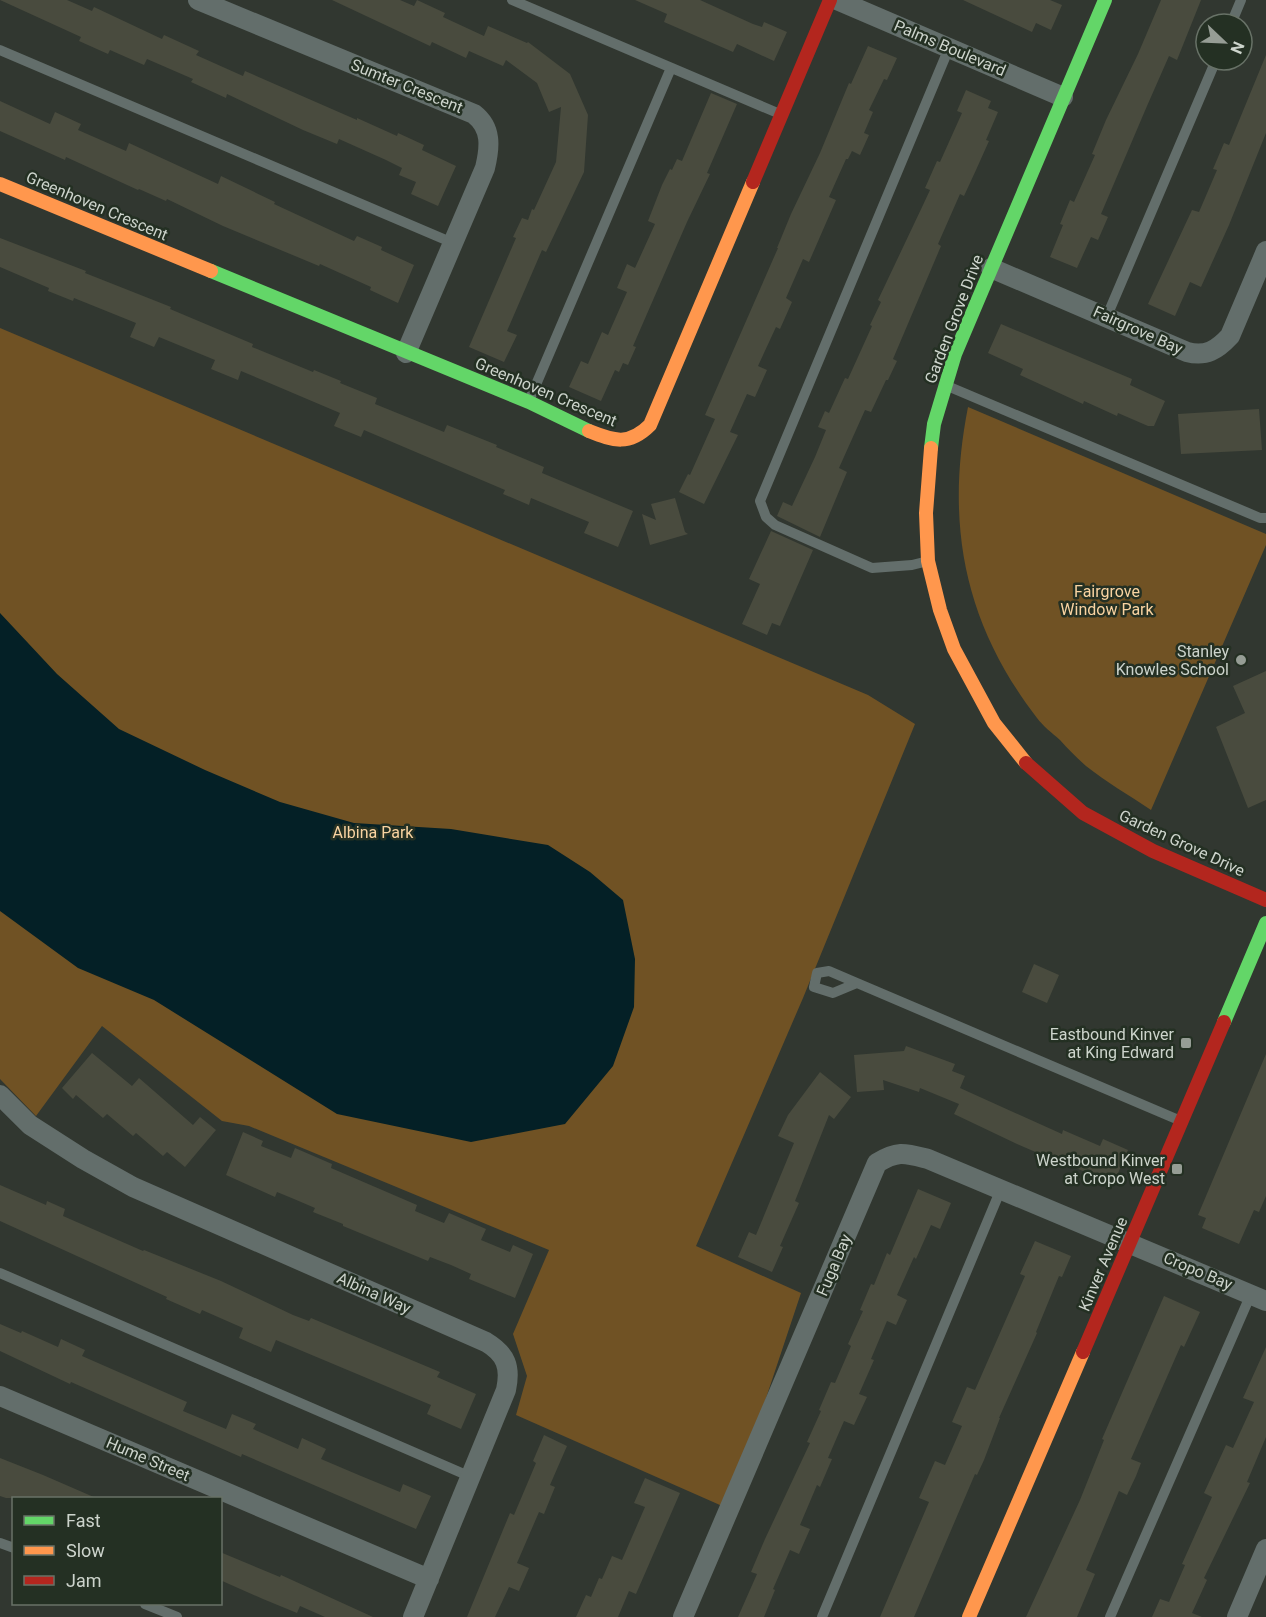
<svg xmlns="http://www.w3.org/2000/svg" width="1266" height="1617" viewBox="0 0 1266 1617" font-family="Roboto,sans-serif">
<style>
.green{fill:#705224}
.water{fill:#042026}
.building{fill:#494b3e}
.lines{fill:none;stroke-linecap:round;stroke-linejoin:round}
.lane{stroke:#636e6b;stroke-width:10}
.street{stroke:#636e6b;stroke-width:20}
.fast{stroke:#63d668;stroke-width:14}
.slow{stroke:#ff974d;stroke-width:14}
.jam{stroke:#b3261e;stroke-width:14}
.poi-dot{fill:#969d95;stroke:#243023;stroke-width:2}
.labels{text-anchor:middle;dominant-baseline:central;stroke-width:5;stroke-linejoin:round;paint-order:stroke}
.street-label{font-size:16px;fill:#cdd4cc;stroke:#243023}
.park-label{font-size:16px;fill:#f9d3a1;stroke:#243023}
.poi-label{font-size:16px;fill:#cdd4cc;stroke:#243023;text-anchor:end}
</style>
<rect width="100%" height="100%" fill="#313730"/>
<path class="green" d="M0,328L868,695L915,724L803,998L696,1246L801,1293L729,1509L516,1415L527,1376L513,1334L549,1250L249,1126L222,1121L102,1026L36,1116L0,1079Z
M968,407L1266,534V545L1151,810C1129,795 1106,782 1086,766C1077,758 1068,749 1060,740C1052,733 1043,726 1037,718C964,623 945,524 968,407Z"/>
<path class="water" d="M0,613L57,674L119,729L205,770L280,802L354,823L451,829L548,845L590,872L623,900L635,959L634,1007L613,1066L565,1124L471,1142L337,1114L154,1000L78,968L0,911Z"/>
<path class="building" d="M0,0H67L92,11L94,7L162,39L164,35L199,51L196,55L243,76L245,71L357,120V118L397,136L398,133L424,145L422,150L456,166L438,206L411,194L416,182L399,175L402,168L386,160L339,139L337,144L303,130L227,94L226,98L191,82L193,79L147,59L144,65L110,50L108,54L79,41L81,37Z
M332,0H400L414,6L417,0L445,13L443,17L484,36L488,26L527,43L528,42L570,74L588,115L584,172L546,252L542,250L507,331L517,335L504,362L469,347L516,238L513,237L522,218L528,220L532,209L534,210L556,162L561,107L549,112L537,83L506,60L503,66L469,51L466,58L432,42L430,46Z
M635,0H700L753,24L762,27L764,22L787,32L774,61L737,44L733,52L664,22L667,14Z
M963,0H1050L1062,5L1051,30L1036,23L1032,32Z
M1161,0H1201L1177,60L1169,56L1147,106L1101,214L1108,217L1098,240L1091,237L1077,268L1050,257L1063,225L1060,224L1070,200L1074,202L1095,155L1092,154L1106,120L1138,54Z
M868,46L897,58L887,80L884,79L869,110L873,112L864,133L869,135L860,155L852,151L848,159H846L829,197L836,200L809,262L803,259L786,298L792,302L780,329L776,327L758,366L767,370L755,397L747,394L730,432L738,435L704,504L679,492L688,474L690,475L715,419L705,415L778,248H777L791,214L820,153L849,83L851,84Z
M1266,55V133L1229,225L1201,287L1190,282L1175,316L1148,304L1192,210L1199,212L1217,170L1213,169L1224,143L1229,145Z
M966,90L991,101L988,108L998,112L986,140L989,141L976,170L964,196L960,194L938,244L941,246L893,359L897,361L888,380H886L871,412L865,410L839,468L847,472L820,537L777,516L783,502L792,506L815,457L826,430L818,427L825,411L829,413L845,378L848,379L872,326L870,325L881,302L878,300L923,205L930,190L925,188L937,161L940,162L962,113L957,111Z
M711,93L737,104L707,173L710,174L687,222L633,346L636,347L628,365L623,363L619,372L615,370L601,401L569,387L581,361L588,364L602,332L608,335L627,292L617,288L627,264L635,268L655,224L648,221L662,185L670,169L672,170L677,159L682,161Z
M0,101L50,124L55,112L81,124L78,130L126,151L129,143L218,184L221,176L275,202L274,204L354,241L357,236L382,247L381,250L414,265L398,303L370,290L371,287L320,264L319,266L223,226L167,199L166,201L139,189L138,190L66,157L65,160L0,131Z
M0,238L86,271L85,273L171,307L170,309L253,344L252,347L313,372L314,370L341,381L340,383L377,398L375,404L444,432L447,425L497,445L496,447L544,467L542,473L633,511L618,547L584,533L589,522L531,498L529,505L503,494L505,490L364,430L361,437L334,426L340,413L241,371L238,380L211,369L215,360L159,337L154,347L130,337L136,323L74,298L73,301L48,291L49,288L0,267Z
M1001,324L1132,379L1130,385L1165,401L1154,426H1148L1118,413L1117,416L1084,401L1083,404L1020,375L1023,369L988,353Z
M1259,409L1262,450L1181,454L1178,414Z
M675,498L685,532L688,534L650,545L642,514L656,520L651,504Z
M771,531L813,550L780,626L772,623L767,635L742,624L760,584L749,579Z
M1266,671V800L1248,808L1216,727L1245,713L1233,686Z
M1034,964L1059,975L1047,1003L1022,992Z
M906,1046L955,1064L952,1071L965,1076L960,1088L1062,1134L1063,1130L1100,1146L1103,1139L1128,1150L1113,1185L1048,1155L1047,1157L1017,1144L954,1114L959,1104L920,1088L919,1092L883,1080L884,1090L857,1092L854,1055L904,1051Z
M92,1053L132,1086L139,1078L193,1125L200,1117L216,1130L185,1167L167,1152L163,1156L136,1133L133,1136L107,1114L103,1118L76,1095L73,1099L62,1088Z
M1266,1054V1196L1259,1212L1254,1210L1239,1244L1202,1228L1206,1218L1198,1215Z
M820,1072L851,1097L834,1119L829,1115L795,1201L799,1203L780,1246L783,1247L772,1272L738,1257L749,1232L756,1235L794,1143L778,1136L788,1115Z
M243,1132L263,1141L261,1146L291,1158L295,1148L332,1164L331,1168L417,1205L415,1211L444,1223L449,1213L486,1229L481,1240L510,1252L513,1245L533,1254L515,1298L469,1279L471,1274L451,1265L430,1257L428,1261L343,1226V1224L313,1212L315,1208L294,1199L277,1192L275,1197L226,1175Z
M0,1185L46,1205L47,1201L65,1209L63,1216L143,1251L144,1250L221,1281L293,1315L309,1321L311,1318L440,1372L437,1377L476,1394L461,1429L427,1414L431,1405L276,1340L271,1352L239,1338L243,1328L202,1310L200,1314L166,1299L167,1297L0,1221Z
M918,1189L951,1203L940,1229L931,1225L916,1259L914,1257L897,1295L907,1300L896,1325L887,1321L871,1359L874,1360L859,1394L867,1397L854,1425L844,1421L828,1458L832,1459L820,1487L817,1485L800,1525L810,1529L799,1554L790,1550L773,1589L775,1590L764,1617H738L757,1574L751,1572L765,1539L810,1443L807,1442L821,1411L819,1410L831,1382L835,1383L851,1346L848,1344L863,1311L860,1310L871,1284L874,1285L887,1253L890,1255Z
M1035,1241L1071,1256L1062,1277L1059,1276L1036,1332L1037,1333L999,1418H1000L984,1460L977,1475L975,1474L914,1617H880L929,1502L919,1498L935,1461L945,1465L962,1426L952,1422L967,1387L975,1390L1025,1276L1020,1274Z
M1164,1296L1200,1312L1184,1347L1181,1345L1131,1459L1141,1463L1136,1476L1127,1495L1119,1491L1086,1570L1095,1574L1077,1617H1026L1080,1500L1104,1440L1102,1439Z
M0,1324L21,1333L22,1331L58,1347L61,1339L85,1350L82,1356L187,1402L183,1411L226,1429L232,1414L256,1424L253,1429L298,1449L302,1438L326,1449L321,1459L361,1476L400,1492L403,1484L431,1496L416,1529L242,1454L241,1457L71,1382L70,1384L0,1351Z
M1266,1347V1437L1247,1482L1250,1483L1204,1578L1207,1580L1192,1613L1202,1617H1152L1160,1599L1169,1602L1185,1565L1182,1564L1212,1497L1204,1493L1226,1445L1233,1448L1254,1402L1243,1398Z
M544,1435L567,1446L550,1485L555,1487L544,1514L539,1512L517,1563L529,1568L519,1591L509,1587L495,1617H467L510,1513L514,1515L536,1463L533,1461Z
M0,1458L43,1475L96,1498H6L0,1496Z
M645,1478L680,1493L636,1594L629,1591L618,1617H576L586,1595L591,1597L599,1578L602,1579L612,1556L622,1560L645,1507L634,1503Z
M220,1552L280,1577L281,1575L373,1617H325L300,1606L297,1613L263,1599L220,1580Z"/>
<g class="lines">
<path class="lane" d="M512,0L780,114
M1231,24L1241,0
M0,50L453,243
M1107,316L1216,60
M945,385L1260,518H1266
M529,401L671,68
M928,561L912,565L872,568L775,525L766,517L760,501L949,48
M857,983L833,993L814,987L817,973L829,971L857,983L1181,1121
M0,1273L471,1477
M0,1543L14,1548
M145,1604L177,1617
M822,1617L1001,1189
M1110,1617L1251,1294"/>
<path class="street" d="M198,0L474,114C492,128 490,147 485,168L406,353
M837,0L1063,97
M991,268L1187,352C1206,357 1217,350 1230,336L1266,251
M0,1095L30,1125L83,1159L133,1187L486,1342C506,1354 511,1367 506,1390L413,1617
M0,1396L429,1579
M683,1617L877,1163C898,1150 905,1153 928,1159L1266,1301
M1237,1617L1266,1549"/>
<path class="fast" d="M211,271L529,402L589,431
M931,448L934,424L955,354L1105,0
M1224,1022L1266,923"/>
<path class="slow" d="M0,184L211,271
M589,431C614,441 629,446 650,425L753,182
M931,448L926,513L928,561L940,610L954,649L994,723L1026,763
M969,1617L1083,1352"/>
<path class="jam" d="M753,182L830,0
M1026,763L1083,813L1153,851L1266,900
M1083,1352L1224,1022"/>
</g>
<g class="poi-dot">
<circle cx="1241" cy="660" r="6"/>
<rect x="1180" y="1037" width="12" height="12" rx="3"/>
<rect x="1171" y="1163" width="12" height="12" rx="3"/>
</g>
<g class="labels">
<g class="street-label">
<text transform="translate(950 48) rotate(23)">Palms Boulevard</text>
<text transform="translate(407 86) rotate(22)">Sumter Crescent</text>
<text transform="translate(97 206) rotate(23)">Greenhoven Crescent</text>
<text transform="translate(954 319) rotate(-69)">Garden Grove Drive</text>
<text transform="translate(1138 330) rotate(24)">Fairgrove Bay</text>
<text transform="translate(546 392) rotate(23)">Greenhoven Crescent</text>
<text transform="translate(1182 843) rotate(25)">Garden Grove Drive</text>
<text transform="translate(1103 1264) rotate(-67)">Kinver Avenue</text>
<text transform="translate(834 1265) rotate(-67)">Fuga Bay</text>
<text transform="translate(1198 1271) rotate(23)">Cropo Bay</text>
<text transform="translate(374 1293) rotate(24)">Albina Way</text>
<text transform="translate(148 1459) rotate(23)">Hume Street</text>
</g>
<g class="park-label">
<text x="1107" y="591">Fairgrove<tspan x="1107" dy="18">Window Park</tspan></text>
<text x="373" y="832">Albina Park</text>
</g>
<g class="poi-label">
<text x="1229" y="651">Stanley<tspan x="1229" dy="18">Knowles School</tspan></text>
<text x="1174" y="1034">Eastbound Kinver<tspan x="1174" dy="18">at King Edward</tspan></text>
<text x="1165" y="1160">Westbound Kinver<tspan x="1165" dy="18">at Cropo West</tspan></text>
</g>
</g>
<rect x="12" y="1497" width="210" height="108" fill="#243023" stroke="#687267" stroke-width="1.5"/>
<rect x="24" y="1516" width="30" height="9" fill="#63d668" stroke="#687267" stroke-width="1.5"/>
<text x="66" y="1527" font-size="18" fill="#cdd4cc">Fast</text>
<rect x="24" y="1546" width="30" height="9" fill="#ff974d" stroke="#687267" stroke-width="1.5"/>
<text x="66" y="1557" font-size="18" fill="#cdd4cc">Slow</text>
<rect x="24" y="1576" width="30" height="9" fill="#b3261e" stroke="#687267" stroke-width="1.5"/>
<text x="66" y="1587" font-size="18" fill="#cdd4cc">Jam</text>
<g transform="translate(1224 42) rotate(113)"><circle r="28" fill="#243023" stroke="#687267" stroke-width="1.5"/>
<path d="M0-4.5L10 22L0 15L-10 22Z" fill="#969d95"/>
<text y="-9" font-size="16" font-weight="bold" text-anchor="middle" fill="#cdd4cc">N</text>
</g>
</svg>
